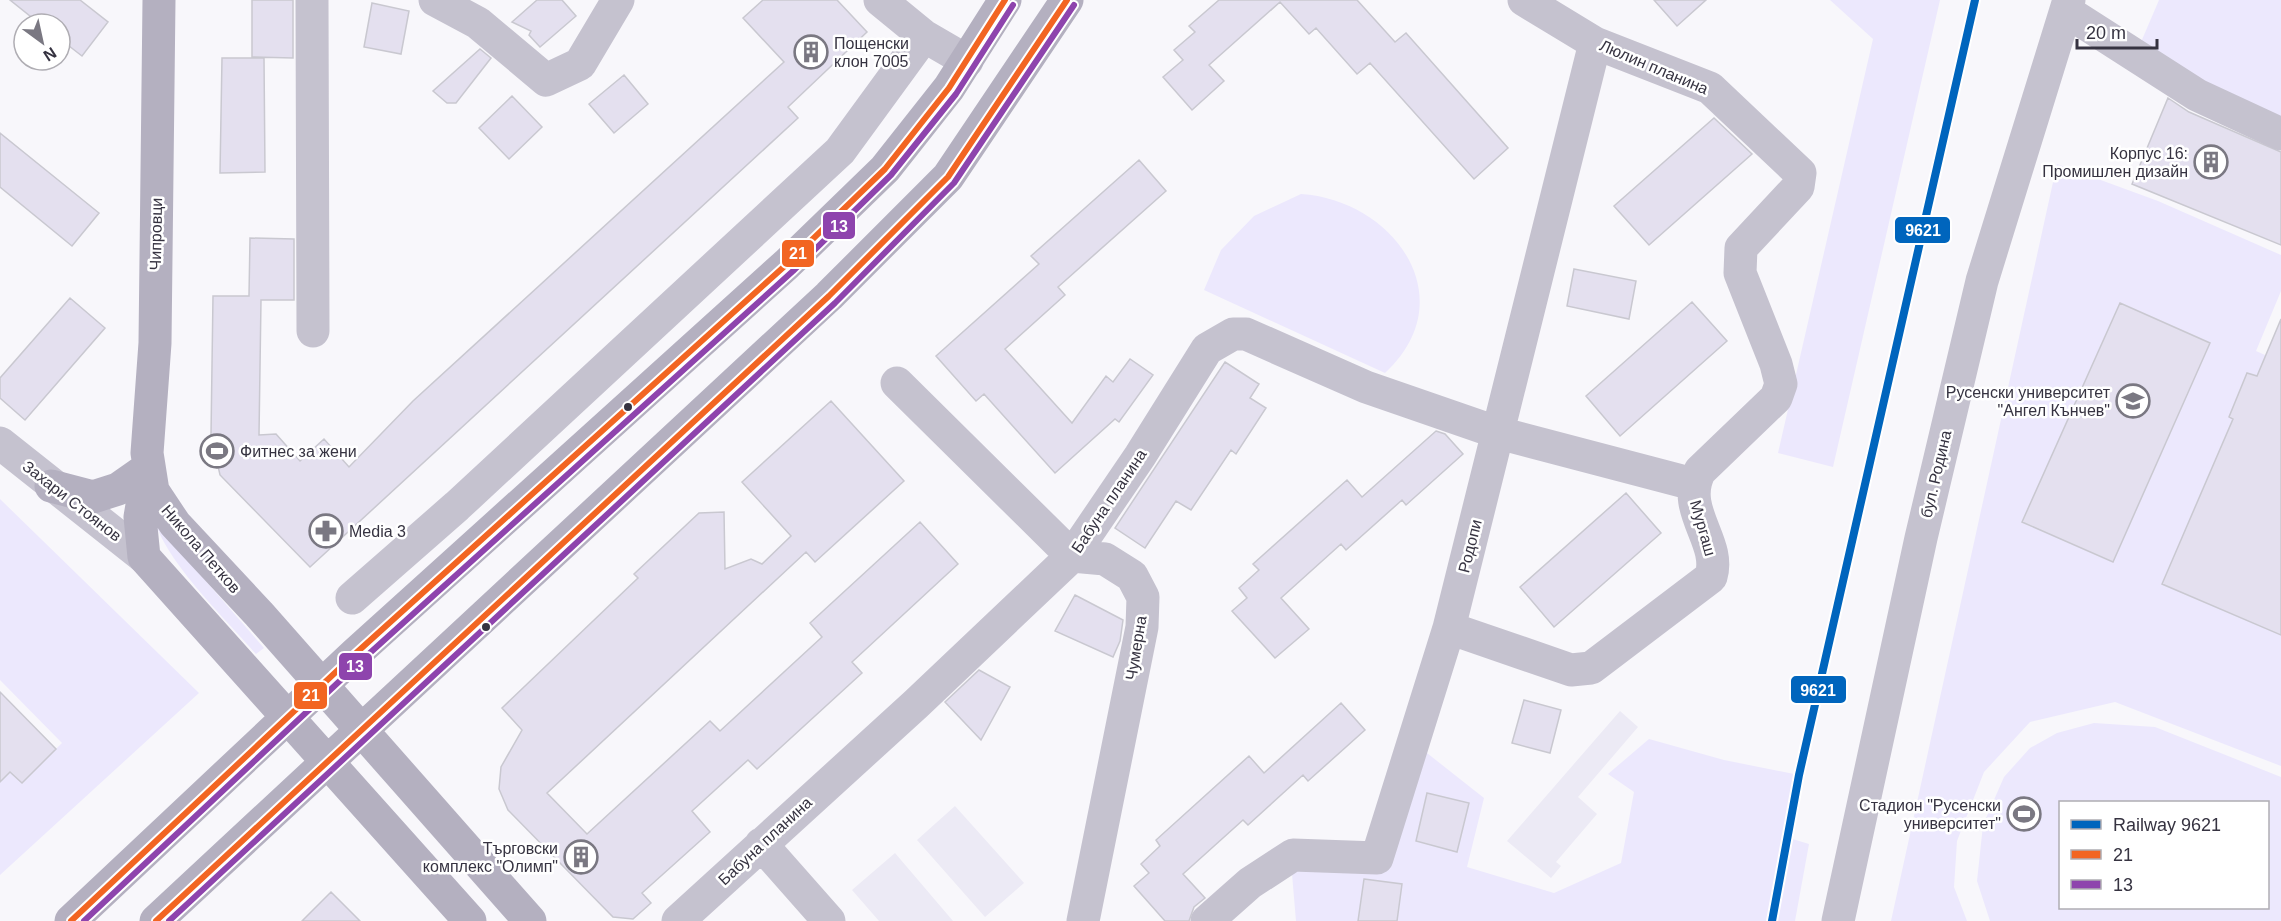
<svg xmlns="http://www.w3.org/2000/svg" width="2281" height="921" viewBox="0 0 2281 921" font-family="Arial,sans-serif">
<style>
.built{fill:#eceaf5}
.green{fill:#ece8fd;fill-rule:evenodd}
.building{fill:#e4e0ef;stroke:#c9c8d0;stroke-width:1.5}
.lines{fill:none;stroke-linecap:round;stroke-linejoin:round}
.minor{stroke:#c5c2cf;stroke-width:33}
.major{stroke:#b4b0c0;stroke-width:33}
.bus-1-casing{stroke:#fff;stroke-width:10}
.bus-2-casing{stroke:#fff;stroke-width:10}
.bus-1{stroke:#f26522;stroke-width:6}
.bus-2{stroke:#8e44ad;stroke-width:6}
.rail-1-casing{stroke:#fff;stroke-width:12}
.rail-1{stroke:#0065bd;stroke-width:8}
.bus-dot{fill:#363341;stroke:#fff;stroke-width:2}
.labels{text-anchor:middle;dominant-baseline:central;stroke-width:5;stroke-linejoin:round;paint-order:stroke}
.poi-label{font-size:16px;fill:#363341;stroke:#fff;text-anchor:end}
.street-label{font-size:16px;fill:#363341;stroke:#fff}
.line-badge{stroke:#fff;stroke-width:2}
.badge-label{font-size:16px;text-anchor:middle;font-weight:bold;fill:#fff}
</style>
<rect width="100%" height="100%" fill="#f8f7fb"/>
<path class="built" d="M1620,711L1638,727L1578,797L1597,814L1556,862L1561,866L1551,878L1507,841Z
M955,806L1024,883L985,917L917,840Z
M895,853L953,921H879L852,890Z"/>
<path class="green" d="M1830,0H1940L1833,467L1778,453L1873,39Z
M2159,0H2281V124L2138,49Z
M2057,164L2158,201L2281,255V291L2256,351L2281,362V386L2247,373L2229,417L2281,437V766L2115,702L2030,722L1984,772L1957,841L1954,887L1967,921H1891ZM2120,303L2210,343L2112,562L2022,522Z
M1301,194C1394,200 1465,299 1385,373L1204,290L1221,250L1254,216Z
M0,499L199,693L0,875V782L10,772L22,782L62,743L0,680Z
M153,512L178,549L264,648L256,654C227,620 158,555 153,512Z
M2094,723L2155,727L2281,777V921H1990L1977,881L1983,825L2004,777L2030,748L2057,733ZM2060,802H2268V908H2060Z
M1649,739L1724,760L1799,775L1786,837L1809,844L1795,921H1296L1292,874L1293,855L1377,858L1413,742L1484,798L1467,867L1554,893L1621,863L1634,792L1608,774Z"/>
<path class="building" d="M10,0H80L108,22L82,56L60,39V24H40Z
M252,0H293V58L252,57Z
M537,0H562L576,16L540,47L529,35L531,31L512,22Z
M763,0H837L867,32L788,107L798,118L310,567L220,475L211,435L213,296H249L250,238L294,239V300H261L259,435L276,434L300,461L324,439L349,467L413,401L784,62L743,18Z
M1219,0H1357L1395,42L1406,33L1508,148L1474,179L1370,63L1357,74L1316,28L1309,34L1280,2L1209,65L1224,81L1192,110L1163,77L1183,60L1174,50L1195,32L1189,26Z
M1654,0H1706L1677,26Z
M372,3L409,11L401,54L364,47Z
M480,49L491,58L456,103H447L433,91Z
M222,58H264L265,172L220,173Z
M624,75L648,104L614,133L589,104Z
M512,96L542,127L509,159L479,128Z
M2168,98L2189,112L2281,152V245L2132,184Z
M1714,118L1752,154L1649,245L1614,206Z
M0,133L99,213L72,246L0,187Z
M1139,160L1166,191L1058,287L1065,295L1005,349L1072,423L1106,376L1113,382L1130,359L1153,375L1119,422L1115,419L1055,473L984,394L976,401L936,356L1039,264L1031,256Z
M1574,269L1636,281L1629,319L1567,306Z
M70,298L105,328L25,420L0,398V378Z
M1692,302L1727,341L1620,436L1586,396Z
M2120,303L2210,343L2113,562L2022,522Z
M2281,319V635L2162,584L2233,419L2229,417L2247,373L2257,376Z
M1225,362L1259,384L1250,398L1266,408L1236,454L1231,450L1191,510L1176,501L1145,548L1115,528Z
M831,401L904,481L815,562L806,552L547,793L587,834L710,721L720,731L822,637L810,623L920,522L958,564L852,662L862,673L757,769L748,760L692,811L710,832L642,893L651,903L633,919L613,917L508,810L499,789L501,767L522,730L502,708L638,578L634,574L699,513L724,512L725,569L751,559L762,564L791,536L742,482Z
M1436,431L1445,434L1463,454L1406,505L1402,500L1346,550L1341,544L1281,598L1309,629L1275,658L1232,611L1247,598L1239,588L1259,570L1253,564L1347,480L1362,497Z
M1626,493L1661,533L1554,627L1520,587Z
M1075,595L1123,620L1120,641L1113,657L1055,631Z
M979,670L1010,687L981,740L945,702Z
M0,692L56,749L22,783L10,772L0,782Z
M1524,700L1561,710L1550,753L1512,743Z
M1341,703L1365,730L1308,781L1303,775L1248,825L1243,820L1183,874L1205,898L1194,907L1189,921H1165L1134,886L1149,873L1141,864L1160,846L1156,840L1249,756L1264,773Z
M1427,793L1469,803L1457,852L1416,841Z
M1364,879L1402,884L1397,921H1358Z
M331,892L360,921H302Z"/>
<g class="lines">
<path class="minor" d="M312,0L313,331
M435,0L478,23L546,80L580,64L618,0
M880,0L924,36L967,61
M2066,11L2197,95L2281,134
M897,383L1072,556L1105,559L1132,576L1143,597L1142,627L1083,921
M0,443L144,557
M352,598L457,506L840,151L924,36
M1449,628L1571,670L1591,668L1711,577C1722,541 1679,510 1700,471L1776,398L1781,384L1776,364L1740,273L1741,248L1798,187L1800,173L1710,88L1595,43L1524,0
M761,844L829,921
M678,921L916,704L1072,556L1140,456L1207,349L1233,334H1246L1366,387L1499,433L1693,484
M1207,921L1250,883L1293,855L1377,858L1449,628L1595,43
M1838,921L1921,538L1982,281L2069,0"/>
<path class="major" d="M159,0L155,343L147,453L153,491L175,524L259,614L530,921
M148,470L140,517L144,557L470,921
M51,486L93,497L118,489L148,468
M71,921L355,654L787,264L885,169L949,88L1005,0
M156,921L829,296L948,177L1067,0"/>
<defs>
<path id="bus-1" d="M71,921L355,654L787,264L885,169L949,88L1005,0
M156,921L829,296L948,177L1067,0"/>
<path id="bus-2" d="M84,921L361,661L793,271L891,175L956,94L1013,5
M169,921L835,303L954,183L1074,5"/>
</defs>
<use href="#bus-1" class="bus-1-casing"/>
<use href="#bus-2" class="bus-2-casing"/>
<use href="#bus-1" class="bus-1"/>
<use href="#bus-2" class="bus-2"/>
<defs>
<path id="rail-1" d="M1772,921L1799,775L1975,0"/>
</defs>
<use href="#rail-1" class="rail-1-casing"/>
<use href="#rail-1" class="rail-1"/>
</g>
<defs>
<symbol id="building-ring" viewBox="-11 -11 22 22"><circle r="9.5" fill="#fff" stroke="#7a7882" stroke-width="1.5"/><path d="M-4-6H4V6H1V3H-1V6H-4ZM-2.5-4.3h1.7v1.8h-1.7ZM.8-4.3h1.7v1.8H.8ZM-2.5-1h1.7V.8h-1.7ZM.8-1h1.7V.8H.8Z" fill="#7a7882"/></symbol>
<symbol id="university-ring" viewBox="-11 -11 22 22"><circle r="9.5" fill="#fff" stroke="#7a7882" stroke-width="1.5"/><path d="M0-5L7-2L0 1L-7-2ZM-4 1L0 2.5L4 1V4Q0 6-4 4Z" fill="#7a7882"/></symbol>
<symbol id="stadium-ring" viewBox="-11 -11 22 22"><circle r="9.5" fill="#fff" stroke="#7a7882" stroke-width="1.5"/><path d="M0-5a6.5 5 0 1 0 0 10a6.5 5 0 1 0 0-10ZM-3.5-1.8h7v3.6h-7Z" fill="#7a7882"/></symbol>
<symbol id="pharmacy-ring" viewBox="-11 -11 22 22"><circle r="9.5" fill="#fff" stroke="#7a7882" stroke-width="1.5"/><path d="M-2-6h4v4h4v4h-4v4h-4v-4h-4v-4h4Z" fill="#7a7882"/></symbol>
</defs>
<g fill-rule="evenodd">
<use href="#building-ring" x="792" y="33" width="38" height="38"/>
<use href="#building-ring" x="2192" y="143" width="38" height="38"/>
<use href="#university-ring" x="2114" y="382" width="38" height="38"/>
<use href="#stadium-ring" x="198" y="432" width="38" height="38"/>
<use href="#pharmacy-ring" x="307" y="512" width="38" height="38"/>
<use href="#stadium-ring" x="2005" y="795" width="38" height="38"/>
<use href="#building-ring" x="562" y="838" width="38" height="38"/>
</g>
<g class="bus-dot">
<circle cx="628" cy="407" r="5"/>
<circle cx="486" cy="627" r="5"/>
</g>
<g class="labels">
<g class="poi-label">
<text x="834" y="43" text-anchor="start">Пощенски<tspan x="834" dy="18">клон 7005</tspan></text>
<text x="2188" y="153">Корпус 16:<tspan x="2188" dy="18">Промишлен дизайн</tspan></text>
<text x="2110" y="392">Русенски университет<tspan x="2110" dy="18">"Ангел Кънчев"</tspan></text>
<text x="240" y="451" text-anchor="start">Фитнес за жени</text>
<text x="349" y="531" text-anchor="start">Media 3</text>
<text x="2001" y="805">Стадион "Русенски<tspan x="2001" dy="18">университет"</tspan></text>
<text x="558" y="848">Търговски<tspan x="558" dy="18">комплекс "Олимп"</tspan></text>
</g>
<g class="street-label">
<text transform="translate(1654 67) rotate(23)">Люлин планина</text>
<text transform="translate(156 234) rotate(-89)">Чипровци</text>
<text transform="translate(1936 474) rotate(-77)">бул. Родина</text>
<text transform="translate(72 501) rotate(38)">Захари Стоянов</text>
<text transform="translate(1109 501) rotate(-56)">Бабуна планина</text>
<text transform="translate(1703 528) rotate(74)">Мургаш</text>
<text transform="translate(1470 546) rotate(-76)">Родопи</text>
<text transform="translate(201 549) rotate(49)">Никола Петков</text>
<text transform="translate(1136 648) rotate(-81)">Чумерна</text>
<text transform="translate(765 841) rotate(-43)">Бабуна планина</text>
</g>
</g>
<g class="line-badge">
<rect x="822" y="211" width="34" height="29" rx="6" fill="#8e44ad"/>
<rect x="1894" y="216" width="57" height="28" rx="6" fill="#0065bd"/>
<rect x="781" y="239" width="34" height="29" rx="6" fill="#f26522"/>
<rect x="338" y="652" width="35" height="29" rx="6" fill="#8e44ad"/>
<rect x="1790" y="675" width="57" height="29" rx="6" fill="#0065bd"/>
<rect x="293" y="681" width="35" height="29" rx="6" fill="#f26522"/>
</g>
<g class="badge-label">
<text x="839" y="232">13</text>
<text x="1923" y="236">9621</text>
<text x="798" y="259">21</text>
<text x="355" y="672">13</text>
<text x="1818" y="696">9621</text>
<text x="311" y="701">21</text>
</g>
<rect x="2059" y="801" width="210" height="108" fill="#ffffff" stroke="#afadb3" stroke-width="1.5"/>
<rect x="2071" y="820" width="30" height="9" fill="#0065bd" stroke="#afadb3" stroke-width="1.5"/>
<text x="2113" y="831" font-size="18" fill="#363341">Railway 9621</text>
<rect x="2071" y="850" width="30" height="9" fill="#f26522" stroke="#afadb3" stroke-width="1.5"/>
<text x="2113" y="861" font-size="18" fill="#363341">21</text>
<rect x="2071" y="880" width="30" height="9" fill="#8e44ad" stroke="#afadb3" stroke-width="1.5"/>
<text x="2113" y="891" font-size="18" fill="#363341">13</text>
<g transform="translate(42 42) rotate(147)"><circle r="28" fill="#ffffff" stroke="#afadb3" stroke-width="1.5"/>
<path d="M0-4.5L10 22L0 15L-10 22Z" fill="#7a7882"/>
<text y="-9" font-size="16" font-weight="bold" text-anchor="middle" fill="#363341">N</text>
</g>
<path d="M2077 39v9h80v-9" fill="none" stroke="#363341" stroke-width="3"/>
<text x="2086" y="39" font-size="18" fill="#363341" stroke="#ffffff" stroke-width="4.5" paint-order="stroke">20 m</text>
</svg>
